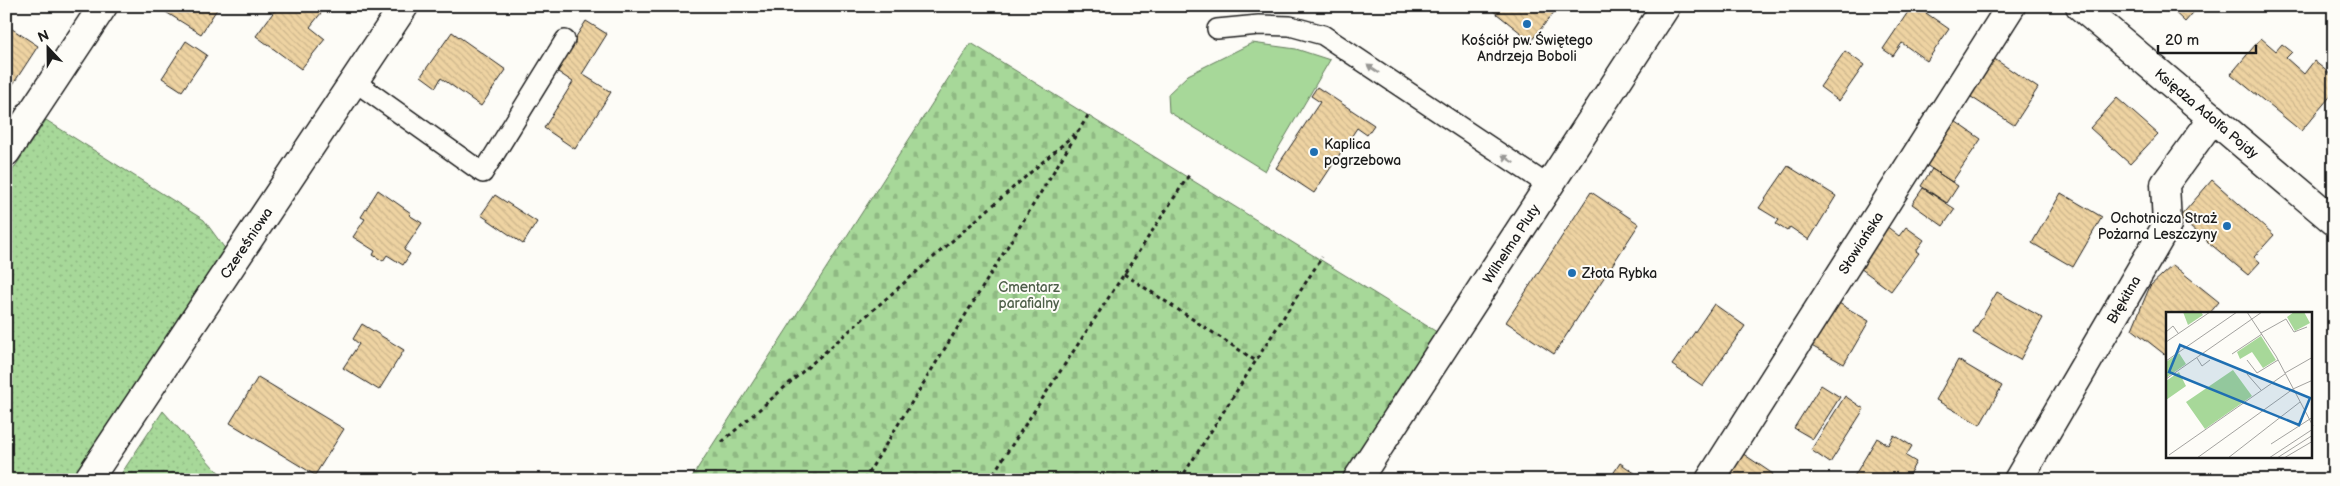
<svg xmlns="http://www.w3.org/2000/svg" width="2340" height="486" viewBox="0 0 2340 486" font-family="'Balsamiq Sans',sans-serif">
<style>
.grass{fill:url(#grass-dots);stroke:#627a5a}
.cemetery{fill:url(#cemetery-stones);stroke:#627a5a}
.park{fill:#a7d899;stroke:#627a5a}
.building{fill:url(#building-back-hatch);stroke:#1c1c1c}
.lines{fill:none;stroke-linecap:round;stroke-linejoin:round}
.lane-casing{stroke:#1c1c1c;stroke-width:22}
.street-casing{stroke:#1c1c1c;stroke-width:31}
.secondary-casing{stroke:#1c1c1c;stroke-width:31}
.path{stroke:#1c1c1c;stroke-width:3;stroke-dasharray:4 4;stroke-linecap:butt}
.lane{stroke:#fdfcf7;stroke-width:19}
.street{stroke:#fdfcf7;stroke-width:28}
.secondary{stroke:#fdfcf7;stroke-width:28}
.oneway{fill:#989794}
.poi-dot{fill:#1f6fb2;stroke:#fdfcf7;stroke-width:2}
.labels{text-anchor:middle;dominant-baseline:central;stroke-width:4;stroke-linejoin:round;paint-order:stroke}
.poi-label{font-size:14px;fill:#1c1c1c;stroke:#fdfcf7;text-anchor:start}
.street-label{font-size:14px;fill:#1c1c1c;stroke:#fdfcf7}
.park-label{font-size:14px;fill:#4d5e48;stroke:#fdfcf7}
.inset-road{fill:none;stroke:#a3a29f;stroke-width:1}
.view{fill:#1f6fb2;fill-opacity:0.15;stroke:#1f6fb2;stroke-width:2.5}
.inset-edge{fill:none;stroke:#1c1c1c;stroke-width:2.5}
</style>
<defs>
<pattern id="grass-dots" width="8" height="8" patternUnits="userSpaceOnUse" patternTransform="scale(1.25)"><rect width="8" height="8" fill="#a7d899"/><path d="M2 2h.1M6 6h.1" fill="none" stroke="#8fb983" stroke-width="1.8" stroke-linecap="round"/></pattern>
<pattern id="cemetery-stones" width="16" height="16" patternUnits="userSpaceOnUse" patternTransform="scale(1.25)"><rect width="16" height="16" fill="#a7d899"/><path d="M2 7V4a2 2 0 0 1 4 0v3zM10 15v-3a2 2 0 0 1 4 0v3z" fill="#8fb983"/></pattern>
<pattern id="building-back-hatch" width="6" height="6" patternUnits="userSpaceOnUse" patternTransform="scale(1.25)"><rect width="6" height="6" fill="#eed3a2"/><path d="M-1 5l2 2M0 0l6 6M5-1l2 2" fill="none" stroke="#ccb58b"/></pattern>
</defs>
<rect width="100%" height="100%" fill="#fdfcf7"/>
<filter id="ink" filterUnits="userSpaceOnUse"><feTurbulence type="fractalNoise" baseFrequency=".02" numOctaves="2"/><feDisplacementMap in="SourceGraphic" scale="10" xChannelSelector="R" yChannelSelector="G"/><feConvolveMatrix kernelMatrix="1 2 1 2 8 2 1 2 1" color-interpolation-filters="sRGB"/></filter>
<g filter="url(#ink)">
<path class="grass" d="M46,120L204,220L226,250L75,480H6V180Z
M163,411L214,468L228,480H117Z"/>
<path class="cemetery" d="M971,43L1440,334L1345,480H690Z"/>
<path class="park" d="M1252,43L1296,49L1330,60L1265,171L1169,112L1168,94L1188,75Z"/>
<path class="building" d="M156,6H219L201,34Z
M278,6H323L325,8L310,27L325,39L301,69L256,36Z
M1487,6H1559L1531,41Z
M1912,6H1916L1949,29L1927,61L1902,43L1893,56L1883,49Z
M2168,6H2199L2185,22Z
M586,21L607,34L582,74L611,92L575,149L544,128L573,82L555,70Z
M6,25L38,46L6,95Z
M452,32L506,70L481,106L441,78L436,87L421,76Z
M2261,38L2276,51L2282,44L2292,52L2286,58L2304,74L2314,61L2334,77V92L2301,131L2231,74Z
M186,41L207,55L182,91L162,78Z
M1845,51L1864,65L1839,101L1820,87Z
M1990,56L2038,88L2014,125L1965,93Z
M1317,87L1374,125L1367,135L1357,128L1314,193L1276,168L1320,102L1311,96Z
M2117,98L2158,134L2130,164L2090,128Z
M1949,117L1981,139L1952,182L1920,161Z
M1788,166L1836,196L1809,240L1790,227L1787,231L1776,224L1779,220L1759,208Z
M1932,169L1958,186L1947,203L1921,186Z
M2212,180L2274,235L2254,257L2260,262L2248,275L2179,218Z
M1923,188L1955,209L1943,226L1912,204Z
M378,190L411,213L409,215L422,223L404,250L410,254L403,265L387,255L383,261L373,255L375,251L353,237L365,219L361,217Z
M1591,192L1639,224L1554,354L1506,322Z
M2061,193L2102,217L2073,267L2032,243Z
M495,195L537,222L523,244L481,215Z
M1885,225L1899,236L1906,227L1924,240L1916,251L1919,253L1891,291L1856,265Z
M2173,265L2219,302L2209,314H2168V357L2132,329L2150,286Z
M1997,292L2043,318L2020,360L1973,333Z
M1832,299L1869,321L1844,364L1806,343Z
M1714,304L1745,326L1703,386L1672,365Z
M362,324L404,350L379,390L343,368L359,344L353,339Z
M1958,360L2002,386L1980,425L1936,400Z
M258,377L344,429L315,475L230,423Z
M1821,385L1840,397L1813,439L1794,428Z
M1845,396L1864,409L1830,463L1811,450Z
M1894,435L1912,446L1906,456L1916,462L1906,480L1853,478L1877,438L1888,445Z
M1736,449L1773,474L1769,480H1716Z
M1620,463L1645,480H1609Z"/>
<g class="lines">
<defs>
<path id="lane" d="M1217,29L1259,25L1290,26L1323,35L1549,186
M354,81L483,173L565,40"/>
<g id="street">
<path d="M6,152L103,6"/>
<path id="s1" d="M88,480L404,6"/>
<path id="s2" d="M1357,480L1666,6"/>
<path id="s3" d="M1710,480L2011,6"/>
<path id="s4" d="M2018,480L2167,225L2165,184L2213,118"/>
</g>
<g id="secondary">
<path id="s5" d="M2080,6L2334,221"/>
</g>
</defs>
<use href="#lane" class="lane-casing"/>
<use href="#street" class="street-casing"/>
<use href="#secondary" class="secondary-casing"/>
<path class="path" d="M1124,274L1256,361
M722,442L1078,131
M864,480L1089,114
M989,480L1189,175
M1180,480L1322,257"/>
<use href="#lane" class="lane"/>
<use href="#street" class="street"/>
<use href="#secondary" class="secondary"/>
</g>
<defs><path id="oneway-solid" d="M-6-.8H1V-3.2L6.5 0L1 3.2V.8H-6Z" transform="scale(1.25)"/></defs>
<g class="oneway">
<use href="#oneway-solid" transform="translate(1373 69) rotate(-146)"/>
<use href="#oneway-solid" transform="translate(1508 159) rotate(-147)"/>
</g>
</g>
<g class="poi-dot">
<circle cx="1527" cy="24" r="5"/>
<circle cx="1314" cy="152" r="5"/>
<circle cx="2227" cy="226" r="5"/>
<circle cx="1572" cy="273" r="5"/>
</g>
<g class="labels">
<g class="poi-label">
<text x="1527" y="40" text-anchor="middle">Kościół pw. Świętego<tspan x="1527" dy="16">Andrzeja Boboli</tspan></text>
<text x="1324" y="144">Kaplica<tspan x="1324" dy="16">pogrzebowa</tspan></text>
<text x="2217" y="218" text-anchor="end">Ochotnicza Straż<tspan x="2217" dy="16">Pożarna Leszczyny</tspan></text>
<text x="1582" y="273">Złota Rybka</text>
</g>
<g class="street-label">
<text stroke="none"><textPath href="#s5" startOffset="166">Księdza Adolfa Pojdy</textPath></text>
<text stroke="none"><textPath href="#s1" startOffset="285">Czereśniowa</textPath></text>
<text stroke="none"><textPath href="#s2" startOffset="282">Wilhelma Pluty</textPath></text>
<text stroke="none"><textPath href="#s3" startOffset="281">Słowiańska</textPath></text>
<text stroke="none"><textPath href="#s4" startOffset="209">Błękitna</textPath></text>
</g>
<g class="park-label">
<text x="1029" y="287">Cmentarz<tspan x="1029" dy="16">parafialny</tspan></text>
</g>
</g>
<g transform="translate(2166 312)">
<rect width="146" height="146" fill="#fdfcf7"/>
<path d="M17,0H35L37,3L22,13ZM95,24L110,48L97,56L86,40L74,47L71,40ZM13,41L20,52L0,66V50ZM13,60L20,74L0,88V69Z" fill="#a7d899"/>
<path d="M128,0H138L144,11L129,19L121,5ZM67,58L86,84L39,117L20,90Z" fill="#a7d899"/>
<path class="inset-road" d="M81,0L110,44L147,114M0,20L7,14L12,21M95,21L120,7L128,20L141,15M0,30L44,0M66,42L96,22M31,46L36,54L44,48M81,48L91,61L112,48M0,49L71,0M119,61L147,45M81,62L95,78M0,67L96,0M105,132L147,105M3,143L119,62M31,146L127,77L147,68M62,146L134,90M103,146L147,117M111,146L147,123M118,146L147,129"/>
<path class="view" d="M14,33L144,86L133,113L3,60Z"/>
<rect width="146" height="146" class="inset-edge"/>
</g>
<rect width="2340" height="486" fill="none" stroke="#fdfcf7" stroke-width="25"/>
<rect x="12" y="12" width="2315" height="461" fill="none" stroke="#1c1c1c" stroke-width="2" filter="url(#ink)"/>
<g transform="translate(48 48) rotate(338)" stroke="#fdfcf7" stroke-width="4" paint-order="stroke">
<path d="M0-4L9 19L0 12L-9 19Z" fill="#1c1c1c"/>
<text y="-8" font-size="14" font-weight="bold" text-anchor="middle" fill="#1c1c1c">N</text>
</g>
<path d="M2158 45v8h98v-8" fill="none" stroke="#1c1c1c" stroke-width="2.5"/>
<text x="2165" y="45" font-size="15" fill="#1c1c1c" stroke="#fdfcf7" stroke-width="4" paint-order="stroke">20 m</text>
</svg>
